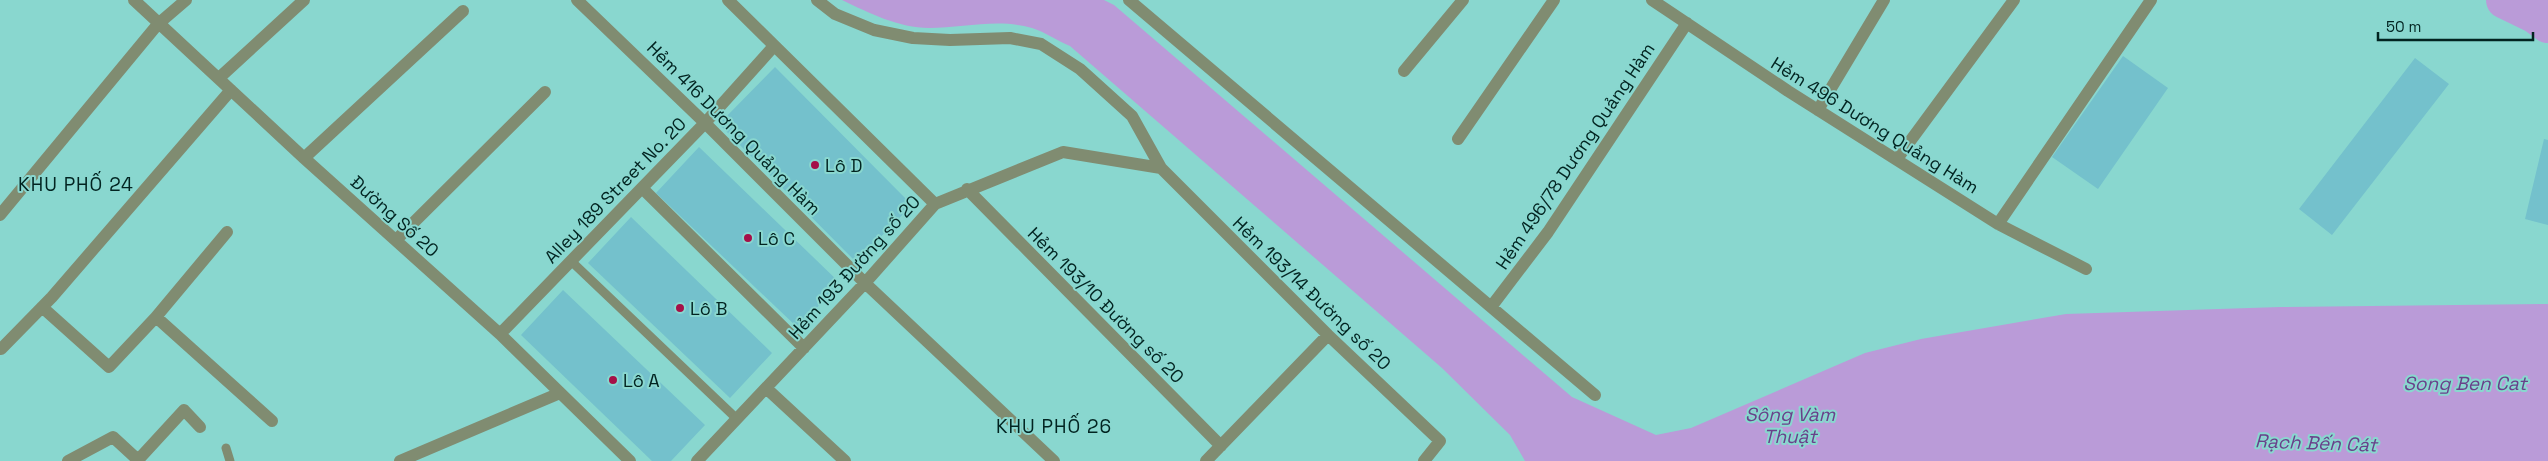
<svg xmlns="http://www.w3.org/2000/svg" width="2548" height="461" viewBox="0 0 2548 461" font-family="'Space Grotesk',sans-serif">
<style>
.water{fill:#ba9bd8}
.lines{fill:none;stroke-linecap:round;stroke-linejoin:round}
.river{stroke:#ba9bd8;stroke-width:38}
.building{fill:#74c1cc}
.lane{stroke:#808c71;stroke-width:9}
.street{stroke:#808c71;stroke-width:12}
.poi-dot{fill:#a50f48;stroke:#89d7cf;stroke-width:2}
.labels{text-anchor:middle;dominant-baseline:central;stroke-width:4;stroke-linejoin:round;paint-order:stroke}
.street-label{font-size:18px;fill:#022421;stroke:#89d7cf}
.poi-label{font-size:18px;fill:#022421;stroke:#89d7cf;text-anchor:start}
.neighbourhood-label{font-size:19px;letter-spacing:1px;fill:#022421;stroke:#89d7cf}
.water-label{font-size:19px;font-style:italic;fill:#69418a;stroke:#89d7cf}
</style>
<rect width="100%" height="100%" fill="#89d7cf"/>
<path class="water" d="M842,0H1104L1114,5L1572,397L1656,435L1691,428L1865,353L1921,339L2066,314L2280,307L2548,304V461H1525L1510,435L1442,368L1070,46C1058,41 1045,32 1032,28C998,18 963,28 929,28C899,28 869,13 842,0Z"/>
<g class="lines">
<path class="river" d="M2505,0L2536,15L2548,24"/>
</g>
<path class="building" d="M2123,56L2168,88L2098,189L2052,157Z
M2415,58L2449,84L2332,235L2299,209Z
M775,67L912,205L856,262L719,124Z
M2544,139L2548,140V225L2525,219Z
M699,147L840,283L798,328L656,193Z
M631,217L772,353L730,398L588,263Z
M563,290L705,425L671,461H652L521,335Z"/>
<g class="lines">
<path class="lane" d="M571,261L737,419
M226,448L230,461"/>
<path class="street" d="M134,0L304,158L500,334L630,461
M577,0L705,123L865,283L1054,461
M728,0L935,204
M817,0L835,14L874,30L913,38L950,40L1010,38L1041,44L1080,69L1132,116L1161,168L1328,335L1440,441L1424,461
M1129,0L1595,395
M1652,0L1788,91L1998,224L2086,269
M1404,71L1463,0
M219,78L304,0
M1818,110L1884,0
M1458,139L1554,0
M304,158L463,11
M1897,159L2014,0
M642,188L804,348
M967,189L1221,446
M0,215L158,24L186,0
M1998,224L2151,0
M396,240L545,92
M42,307L109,367L156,317L227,232
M1491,307L1548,232L1687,23
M156,317L272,421
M500,334L705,123L774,46
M1,349L52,297L231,90
M766,388L845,461
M138,460L184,410L200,427
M68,461L113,437L139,461
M400,461L560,393
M697,461L865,283L935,204L1063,152L1161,168
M1206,461L1328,335"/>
</g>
<g class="poi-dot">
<circle cx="815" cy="165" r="5"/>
<circle cx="748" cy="238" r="5"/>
<circle cx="680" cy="308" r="5"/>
<circle cx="613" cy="380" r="5"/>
</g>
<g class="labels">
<g class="street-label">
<text transform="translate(1875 125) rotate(32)">Hẻm 496 Dương Quảng Hàm</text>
<text transform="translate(734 128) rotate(45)">Hẻm 416 Dương Quảng Hàm</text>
<text transform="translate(1575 156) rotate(-56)">Hẻm 496/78 Dương Quảng Hàm</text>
<text transform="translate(615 190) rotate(-46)">Alley 189 Street No. 20</text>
<text transform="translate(395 216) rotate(42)">Đường Số 20</text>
<text transform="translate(854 267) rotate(-48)">Hẻm 193 Đường số 20</text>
<text transform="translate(1312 293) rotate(44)">Hẻm 193/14 Đường số 20</text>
<text transform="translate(1106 305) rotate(45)">Hẻm 193/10 Đường số 20</text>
</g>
<g class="poi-label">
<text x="825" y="165">Lô D</text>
<text x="758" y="238">Lô C</text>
<text x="690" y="308">Lô B</text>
<text x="623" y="380">Lô A</text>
</g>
<g class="neighbourhood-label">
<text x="76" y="184">KHU PHỐ 24</text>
<text x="1054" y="426">KHU PHỐ 26</text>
</g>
<g class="water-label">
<text x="2465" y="383">Song Ben Cat</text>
<text x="1790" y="414">Sông Vàm<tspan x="1790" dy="22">Thuật</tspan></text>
<text transform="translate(2316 443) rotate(2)">Rạch Bến Cát</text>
</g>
</g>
<path d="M2378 32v8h155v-8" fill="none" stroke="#022421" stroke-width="2.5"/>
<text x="2386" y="32" font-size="15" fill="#022421" stroke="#89d7cf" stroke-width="4" paint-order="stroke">50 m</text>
</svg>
